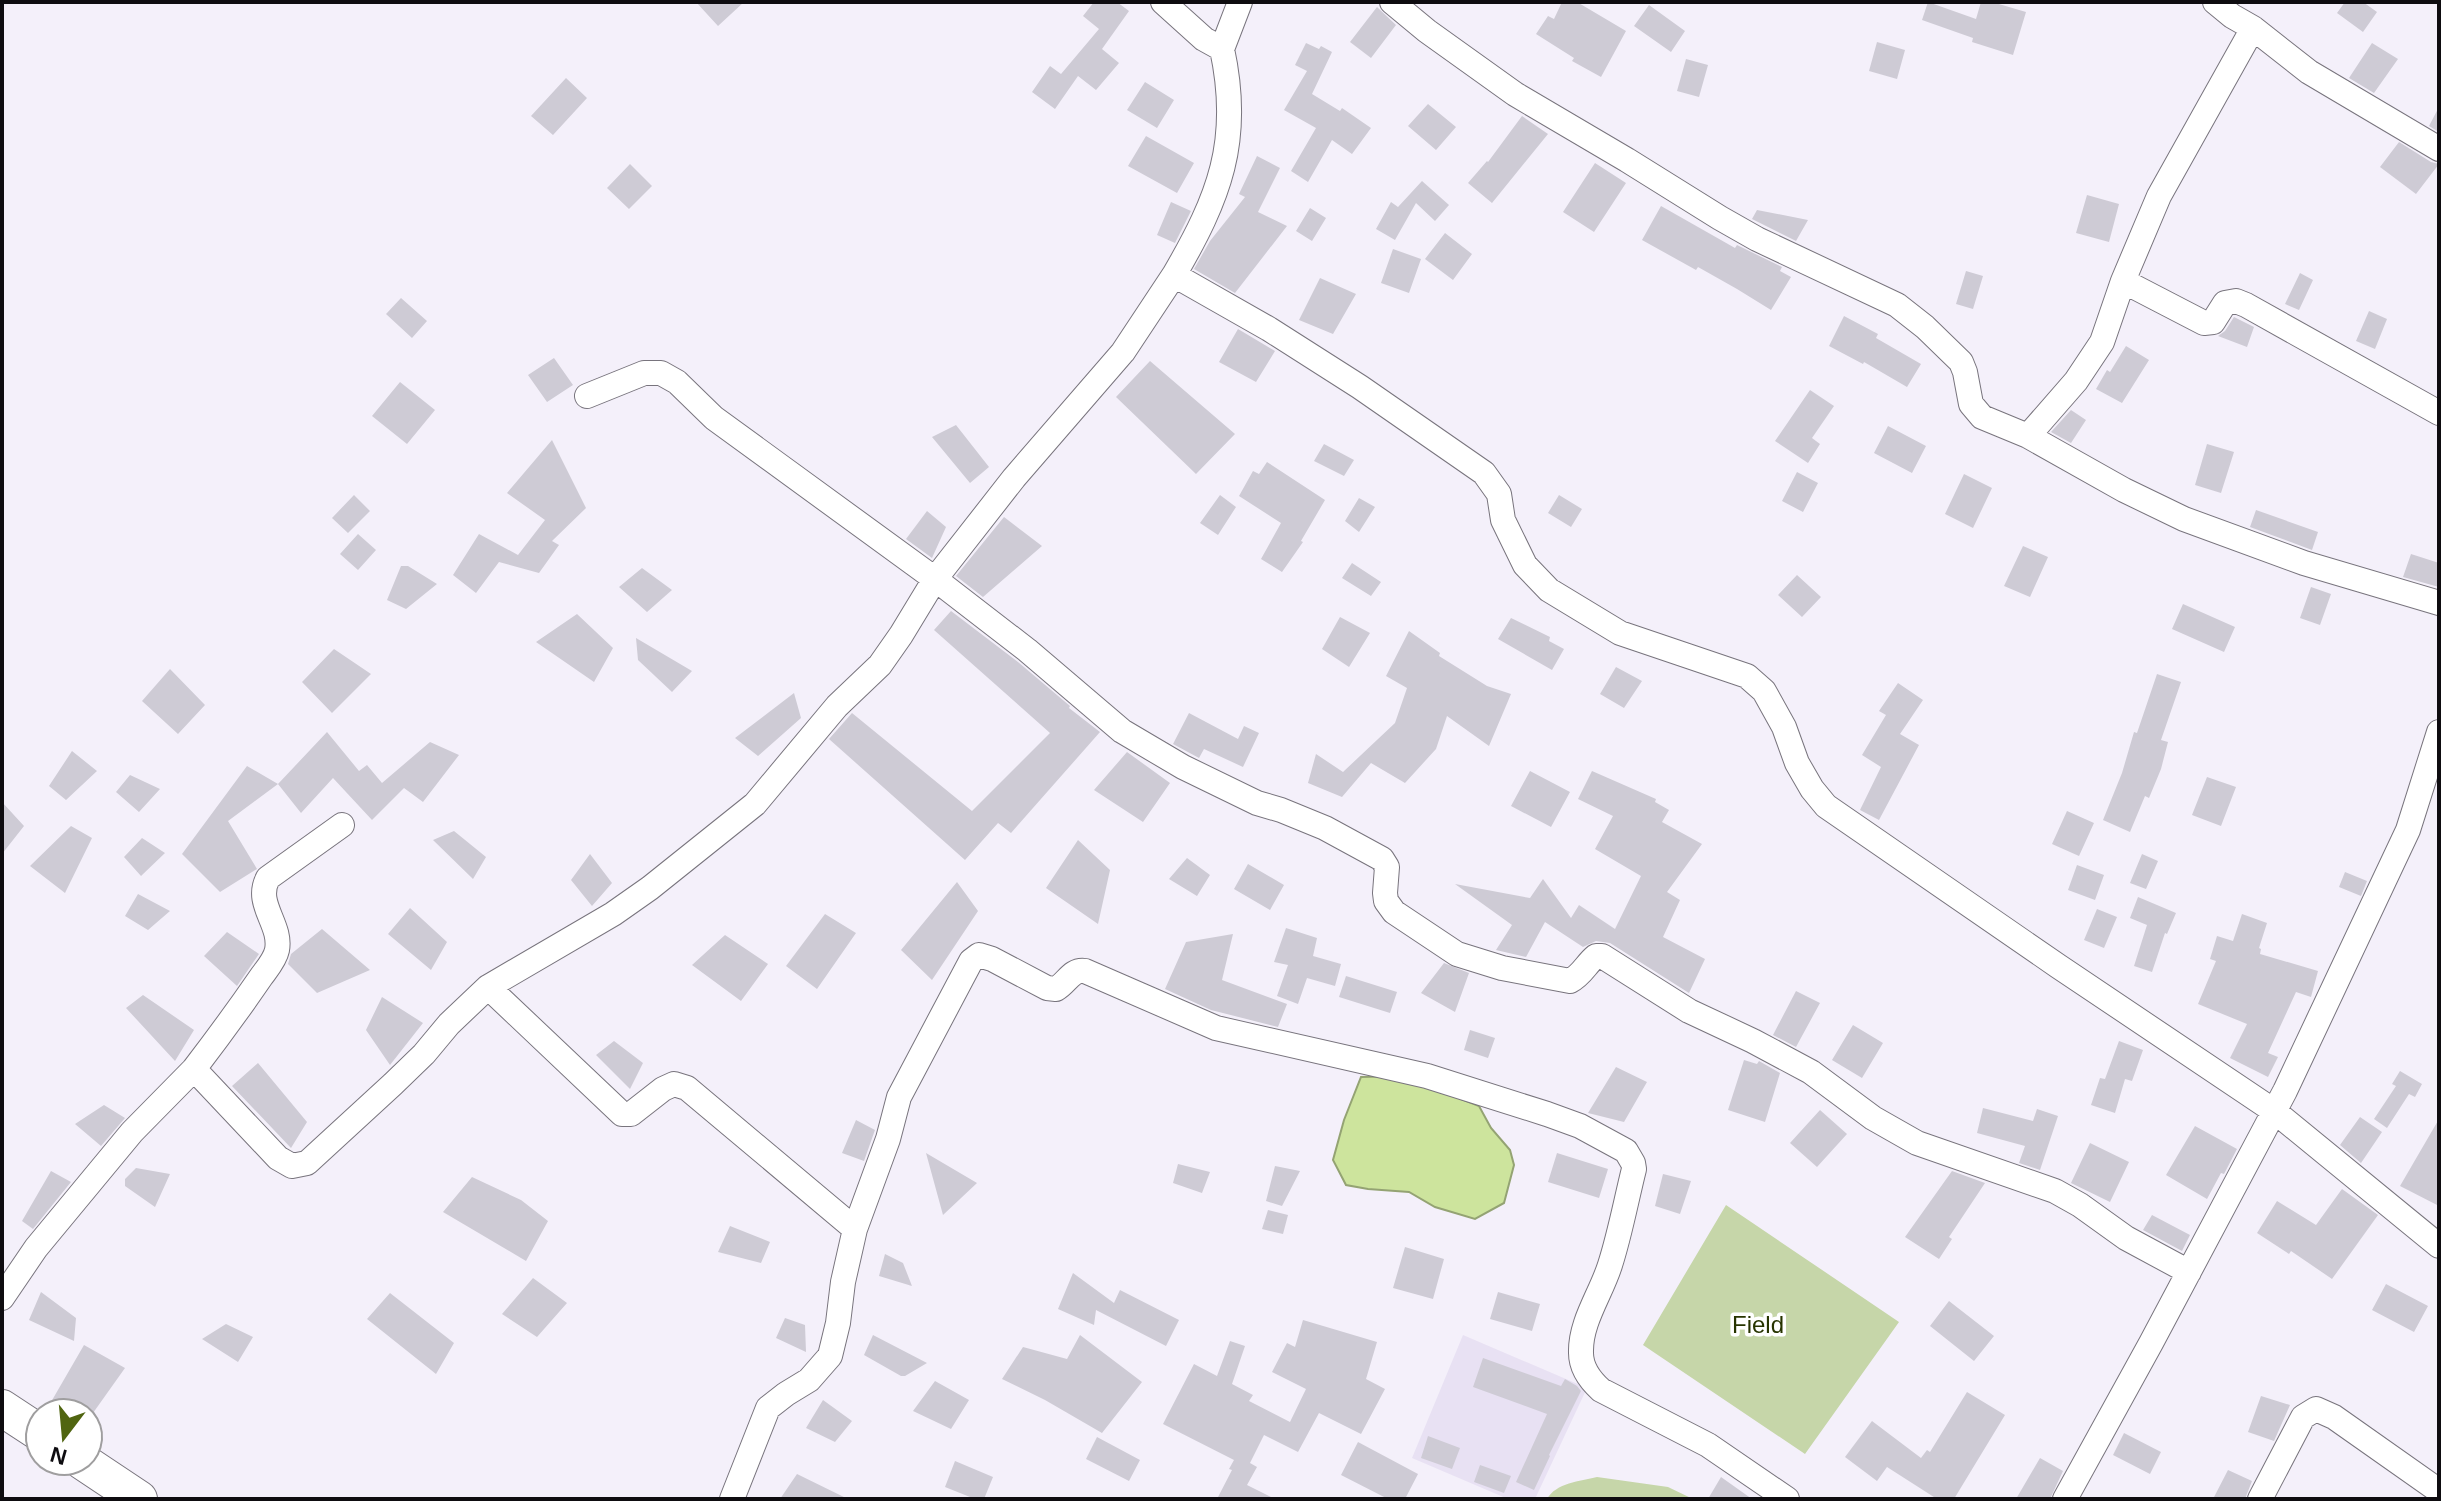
<svg xmlns="http://www.w3.org/2000/svg" width="2441" height="1501" viewBox="0 0 2441 1501" font-family="Helvetica,sans-serif">
<style>
.built{fill:#e8e1f3}
.green{fill:#c6d6a9}
.water{fill:#cde49d;stroke:#94a373;stroke-width:2}
.building{fill:#cecbd5}
.lines{fill:none;stroke-linecap:round;stroke-linejoin:round}
.minor-casing{stroke:#78747d;stroke-width:26}
.highway-casing{stroke:#78747d;stroke-width:38}
.minor{stroke:#fff;stroke-width:24}
.highway{stroke:#fff;stroke-width:36}
.labels{text-anchor:middle;dominant-baseline:central;stroke-width:7;stroke-linejoin:round;paint-order:stroke}
.park-label{font-size:24px;fill:#273400;stroke:#fff}
</style>
<rect width="100%" height="100%" fill="#f4f0fa"/>
<path class="built" d="M1463,1335L1587,1388L1535,1499H1508L1412,1458Z"/>
<path class="green" d="M1726,1205L1899,1322L1805,1454L1643,1345Z
M1597,1477L1668,1487L1693,1499H1547C1556,1483 1580,1481 1597,1477Z"/>
<path class="water" d="M1403,1076L1479,1106L1491,1128L1510,1150L1514,1165L1504,1203L1475,1219L1435,1207L1409,1192L1368,1189L1346,1185L1333,1160L1344,1120L1361,1077Z"/>
<path class="building" d="M696,2H744L718,26Z
M1094,2H1117L1129,11L1102,49L1119,63L1096,90L1078,76L1055,109L1032,92L1050,66L1061,74L1099,29L1083,16Z
M1562,2H1577L1626,31L1601,77L1572,61L1574,58L1536,34L1548,16L1554,19Z
M1928,2L1976,19L1981,2H1992L2026,12L2013,55L1972,42L1973,38L1922,20Z
M2345,2H2363L2377,12L2363,32L2337,13Z
M1649,5L1685,31L1671,52L1634,26Z
M1377,7L1396,25L1371,58L1350,42Z
M1877,42L1905,50L1897,79L1869,71Z
M1306,43L1319,49L1321,46L1332,52L1312,94L1340,111L1342,108L1371,128L1352,154L1332,140L1308,182L1291,171L1316,128L1284,110L1307,71L1295,65Z
M2372,43L2398,59L2374,93L2349,78Z
M1686,59L1708,65L1699,97L1677,91Z
M566,78L587,98L553,135L531,116Z
M1145,82L1174,100L1157,128L1127,110Z
M1428,104L1456,127L1436,150L1408,126Z
M2439,107V132L2429,126Z
M1522,116L1548,134L1492,203L1468,183L1487,161L1488,162Z
M1146,136L1194,163L1177,193L1128,166Z
M2399,142L2431,162L2439,164L2416,194L2380,167Z
M1257,156L1280,168L1258,212L1287,226L1235,293L1194,269L1210,241L1245,197L1239,194Z
M1595,163L1626,183L1594,232L1563,212Z
M630,164L652,186L629,209L607,188Z
M1422,181L1449,205L1435,221L1416,203L1395,240L1376,229L1391,202L1398,207Z
M2087,195L2119,204L2109,242L2076,233Z
M1171,202L1191,211L1175,243L1157,235Z
M1661,206L1735,248L1737,245L1782,267L1780,271L1791,277L1771,310L1737,289L1698,267L1696,270L1642,240Z
M1310,208L1326,218L1312,241L1296,231Z
M1757,210L1808,220L1796,241L1752,219Z
M1445,233L1472,254L1453,280L1425,259Z
M1393,249L1421,259L1409,293L1381,283Z
M1966,271L1983,276L1973,309L1956,304Z
M2300,273L2313,280L2299,310L2285,304Z
M1320,278L1356,294L1333,334L1299,320Z
M401,298L427,321L412,338L386,314Z
M2369,311L2387,319L2375,349L2356,341Z
M1844,316L1878,334L1876,338L1921,364L1907,387L1864,362L1863,364L1829,346Z
M2234,317L2254,327L2247,347L2218,336L2225,331Z
M1238,329L1275,351L1256,382L1219,362Z
M2126,346L2149,360L2122,403L2096,389L2107,370L2110,372Z
M554,358L573,385L547,402L528,375Z
M1150,361L1235,434L1196,474L1116,397Z
M400,382L435,410L407,444L372,416Z
M1810,390L1834,406L1812,438L1820,444L1808,463L1775,441Z
M2071,410L2086,420L2071,443L2051,432Z
M956,425L989,467L970,483L932,437Z
M1888,426L1926,446L1912,473L1874,453Z
M552,440L586,508L552,541L559,545L539,573L499,562L476,593L453,575L479,534L518,555L545,520L507,493Z
M1324,444L1354,460L1344,476L1314,461Z
M2207,444L2234,452L2221,493L2195,485Z
M1267,462L1325,500L1301,541L1303,542L1282,572L1261,559L1281,523L1239,496L1253,471L1259,474Z
M1797,472L1818,483L1803,512L1782,501Z
M1964,474L1992,488L1973,528L1945,514Z
M354,495L370,511L348,533L332,518Z
M1220,495L1236,507L1218,535L1200,523Z
M1559,495L1582,509L1571,527L1548,513Z
M1359,498L1375,507L1359,532L1345,521Z
M2256,510L2318,532L2312,550L2250,527Z
M927,511L946,527L932,558L906,539Z
M1004,517L1042,546L983,597L956,576Z
M358,534L376,550L358,570L340,554Z
M2023,546L2048,557L2030,597L2004,586Z
M2411,554L2439,563V587L2403,577Z
M1352,563L1381,582L1371,596L1342,578Z
M401,566H408L437,584L406,609L387,600Z
M642,568L672,590L647,612L619,587Z
M1797,575L1821,597L1802,617L1778,595Z
M2311,587L2331,594L2320,625L2300,618Z
M2183,604L2235,627L2224,652L2172,629Z
M951,611L1018,662L1070,706L1069,708L1100,732L1011,833L998,823L965,860L829,739L852,713L972,811L1050,733L934,630Z
M577,614L613,648L594,682L536,642Z
M1340,617L1370,633L1349,667L1322,649Z
M1511,618L1550,637L1549,641L1564,649L1552,670L1498,639Z
M1409,631L1440,653L1439,656L1487,686L1511,694L1489,746L1447,716L1436,749L1405,783L1371,763L1342,797L1308,783L1316,754L1343,772L1395,723L1407,688L1386,676Z
M636,638L692,671L672,692L638,660Z
M334,649L371,674L332,713L302,682Z
M1616,667L1642,681L1624,708L1600,694Z
M170,669L205,705L178,734L142,701Z
M2157,674L2181,682L2161,740L2168,742L2161,769L2149,798L2145,796L2130,832L2103,820L2122,773L2134,732L2137,733Z
M1898,683L1923,700L1900,734L1919,745L1879,820L1860,810L1881,767L1862,755L1886,715L1879,711Z
M794,693L801,718L758,756L735,738Z
M1189,713L1238,739L1244,726L1259,733L1243,767L1204,749L1199,758L1173,744Z
M327,732L359,771L367,765L382,783L430,742L459,755L423,802L404,788L372,820L333,778L301,813L278,784Z
M72,751L97,771L66,800L49,786Z
M1127,752L1170,783L1143,822L1094,790Z
M247,766L278,784L228,821L257,869L220,892L182,854Z
M1530,771L1570,792L1551,827L1511,806Z
M1592,771L1656,799L1655,802L1669,810L1662,822L1702,844L1667,892L1680,900L1663,937L1705,959L1689,993L1610,943L1596,941L1583,947L1545,922L1526,957L1496,950L1512,925L1455,884L1530,898L1543,879L1571,918L1579,905L1615,929L1641,876L1595,849L1613,816L1578,799Z
M130,775L160,789L139,812L116,792Z
M2207,777L2236,787L2221,826L2192,815Z
M2,802L24,826L2,854Z
M2067,811L2094,823L2079,856L2052,844Z
M71,826L92,838L65,893L30,866Z
M454,831L486,857L473,879L433,840Z
M142,838L165,853L141,876L124,857Z
M1078,840L1110,870L1098,924L1046,888Z
M590,854L612,883L592,906L571,880Z
M2142,854L2158,861L2146,889L2130,883Z
M1187,858L1210,875L1197,896L1169,879Z
M1248,864L1284,885L1270,910L1234,889Z
M2077,865L2104,875L2095,900L2068,890Z
M2345,872L2367,881L2361,896L2339,887Z
M957,882L978,911L932,980L901,950Z
M138,894L170,911L148,930L125,916Z
M2138,897L2176,913L2167,934L2165,933L2152,972L2134,966L2147,925L2130,918Z
M410,908L447,942L431,970L388,934Z
M2097,909L2117,917L2104,948L2084,940Z
M825,914L856,933L817,989L786,966Z
M2242,914L2267,923L2259,948L2261,949L2260,954L2318,971L2311,997L2296,992L2268,1053L2278,1057L2268,1077L2230,1058L2247,1024L2198,1004L2216,961L2210,959L2217,936L2233,941Z
M1286,928L1317,938L1313,956L1341,964L1335,986L1307,978L1298,1004L1277,996L1288,965L1274,962Z
M322,929L370,970L317,993L288,964L291,954Z
M227,932L259,954L237,986L204,956Z
M1233,934L1222,980L1287,1004L1278,1027L1211,1010L1165,989L1186,942Z
M725,935L768,964L741,1001L692,965Z
M1444,963L1469,973L1455,1012L1421,993Z
M1346,976L1397,992L1390,1013L1339,997Z
M1796,991L1820,1003L1796,1047L1773,1035Z
M143,995L194,1030L175,1061L126,1008Z
M382,997L423,1023L390,1065L366,1030Z
M1853,1025L1883,1043L1862,1078L1832,1060Z
M1470,1030L1495,1038L1488,1058L1464,1050Z
M614,1041L643,1063L630,1089L596,1055Z
M2119,1041L2143,1050L2132,1081L2125,1079L2115,1113L2091,1105L2100,1078L2105,1079Z
M1744,1060L1757,1064L1759,1061L1780,1073L1765,1122L1728,1110Z
M258,1063L307,1122L291,1148L232,1086Z
M1616,1067L1647,1082L1624,1122L1588,1113Z
M2400,1071L2422,1084L2415,1097L2409,1094L2387,1128L2374,1119L2396,1086L2392,1084Z
M104,1105L125,1118L101,1146L75,1124Z
M1983,1108L2033,1121L2037,1109L2058,1116L2040,1170L2019,1163L2025,1146L1977,1133Z
M1820,1110L1847,1134L1817,1167L1790,1143Z
M2360,1117L2382,1132L2361,1163L2340,1145Z
M2439,1119V1206L2400,1186Z
M856,1120L875,1130L864,1161L842,1153Z
M2195,1126L2237,1149L2224,1174L2221,1173L2207,1199L2166,1175Z
M2090,1143L2129,1162L2110,1202L2071,1183Z
M926,1153L977,1183L943,1215Z
M1557,1153L1608,1169L1599,1198L1548,1182Z
M1178,1164L1210,1172L1202,1193L1173,1183Z
M1275,1166L1300,1171L1282,1206L1266,1201Z
M136,1168L170,1174L155,1207L125,1186V1179Z
M51,1171L71,1182L33,1229L22,1221Z
M1952,1171L1985,1183L1949,1237L1952,1239L1939,1259L1905,1237Z
M1663,1174L1691,1181L1680,1214L1655,1206Z
M472,1177L521,1200L548,1221L526,1261L443,1212Z
M2342,1189L2378,1215L2332,1279L2291,1251L2289,1254L2257,1233L2277,1201L2316,1225Z
M1268,1210L1288,1215L1283,1234L1262,1229Z
M2152,1215L2190,1235L2182,1251L2143,1230Z
M730,1226L770,1242L761,1263L718,1252Z
M1405,1247L1444,1259L1433,1299L1393,1288Z
M885,1254L903,1263L912,1286L879,1276Z
M1073,1273L1114,1303L1120,1290L1179,1320L1166,1346L1096,1310L1094,1325L1058,1309Z
M533,1278L567,1303L537,1337L502,1314Z
M2386,1284L2428,1306L2414,1332L2372,1310Z
M41,1292L76,1318L74,1341L29,1320Z
M1498,1292L1540,1304L1532,1331L1490,1319Z
M390,1293L454,1343L436,1374L367,1319Z
M1949,1301L1994,1336L1974,1361L1930,1326Z
M785,1318L805,1325L806,1352L776,1338Z
M1303,1320L1377,1342L1366,1379L1385,1389L1361,1434L1319,1413L1298,1452L1264,1435L1250,1463L1257,1467L1247,1485L1275,1499H1217L1232,1470L1229,1469L1234,1460L1163,1424L1194,1364L1217,1376L1230,1341L1245,1346L1232,1384L1253,1395L1249,1401L1290,1422L1306,1389L1272,1372L1287,1343L1295,1347Z
M226,1324L253,1337L238,1362L202,1339Z
M873,1335L927,1363L905,1376H901L864,1355Z
M1080,1335L1142,1382L1102,1433L1045,1400L1002,1379L1023,1347L1067,1359Z
M84,1345L125,1368L93,1413H74L51,1402Z
M1483,1358L1561,1386L1565,1379L1577,1386L1581,1391L1549,1455L1550,1456L1534,1490L1516,1482L1547,1414L1473,1387Z
M935,1381L969,1400L951,1429L913,1411Z
M1967,1392L2005,1415L1954,1499H1937L1887,1467L1877,1481L1845,1457L1872,1421L1921,1458L1927,1450L1930,1452Z
M2261,1396L2290,1405L2274,1441L2248,1432Z
M823,1400L852,1421L835,1442L806,1428Z
M2124,1433L2161,1452L2150,1474L2113,1455Z
M1428,1436L1460,1448L1452,1469L1421,1458Z
M1097,1437L1140,1460L1129,1481L1086,1459Z
M1358,1442L1418,1474L1405,1499H1388L1341,1475Z
M2040,1458L2063,1471L2050,1499H2016Z
M955,1461L993,1477L984,1499H975L945,1487Z
M1480,1465L1511,1476L1504,1493L1474,1482Z
M2228,1470L2252,1481L2245,1499H2213Z
M797,1474L848,1499H780Z
M1721,1477L1752,1499H1708Z"/>
<g class="lines">
<defs>
<path id="minor" d="M1163,2L1204,39L1222,49C1242,141 1219,198 1174,275L1269,329L1360,387L1484,473L1499,494L1503,520L1525,565L1549,590L1620,633L1747,676L1764,691L1784,727L1797,763L1812,789L1826,806L2058,966L2274,1111L2439,1246
M1392,2L1427,31L1515,94L1627,160L1720,218L1757,239L1897,305L1925,327L1961,362L1965,372L1971,404L1982,417L2028,436L2124,490L2184,519L2304,563L2439,603
M2253,28L2309,72L2439,149
M1222,49L1240,2
M1174,275L1123,352L1014,478L935,579L1027,650L1122,731L1183,767L1257,803L1281,810L1325,828L1382,859L1387,867L1385,893L1386,901L1394,912L1457,954L1502,968L1570,981C1582,975 1586,964 1596,956H1602L1689,1011L1753,1041L1811,1072L1873,1118L1917,1143L2055,1191L2080,1205L2126,1238L2189,1272
M2123,281L2204,323L2213,322L2225,303L2236,301L2246,305L2439,413
M2028,436L2076,381L2102,342L2123,281L2159,196L2253,28L2232,16L2215,2
M488,987L622,1114H631L663,1089L674,1084L687,1088L855,1229
M194,1069C217,1039 239,1009 261,977C266,970 275,960 277,950C282,924 254,904 268,878L342,825
M2,1298L36,1248L132,1132L194,1069L278,1158L292,1166L307,1163L393,1084L424,1054L449,1024L488,987L613,914L650,888L755,804L837,706L880,665L901,635L935,579L714,418L677,382L661,373H644L587,396
M732,1499L768,1408L786,1394L809,1380L830,1356L838,1323L843,1282L855,1229L888,1139L899,1097L971,961L979,955L992,959L1047,988L1056,989C1067,983 1071,969 1085,971L1216,1028L1427,1076L1547,1114L1580,1126L1626,1151L1633,1163L1634,1169C1626,1201 1620,1234 1610,1265C1601,1294 1580,1322 1581,1353C1581,1368 1591,1381 1601,1390L1708,1445L1787,1499
M2065,1499L2151,1343L2285,1091L2408,830L2439,732
M2260,1499L2303,1417L2316,1409L2334,1417L2439,1491"/>
<path id="highway" d="M2,1408L40,1433
M82,1461L139,1499"/>
</defs>
<use href="#minor" class="minor-casing"/>
<use href="#highway" class="highway-casing"/>
<use href="#minor" class="minor"/>
<use href="#highway" class="highway"/>
</g>
<g class="labels">
<g class="park-label">
<text x="1758" y="1324">Field</text>
</g>
</g>
<rect width="2441" height="1501" fill="none" stroke="#0e0c10" stroke-width="8"/>
<g transform="translate(64 1437) rotate(196)"><circle r="38" fill="#ffffff" stroke="#9f9e9f" stroke-width="2"/>
<path d="M0-6L14 30L0 20L-14 30Z" fill="#506510"/>
<text y="-12" font-size="22" font-weight="bold" text-anchor="middle" fill="#0e0c10">N</text>
</g>
</svg>
